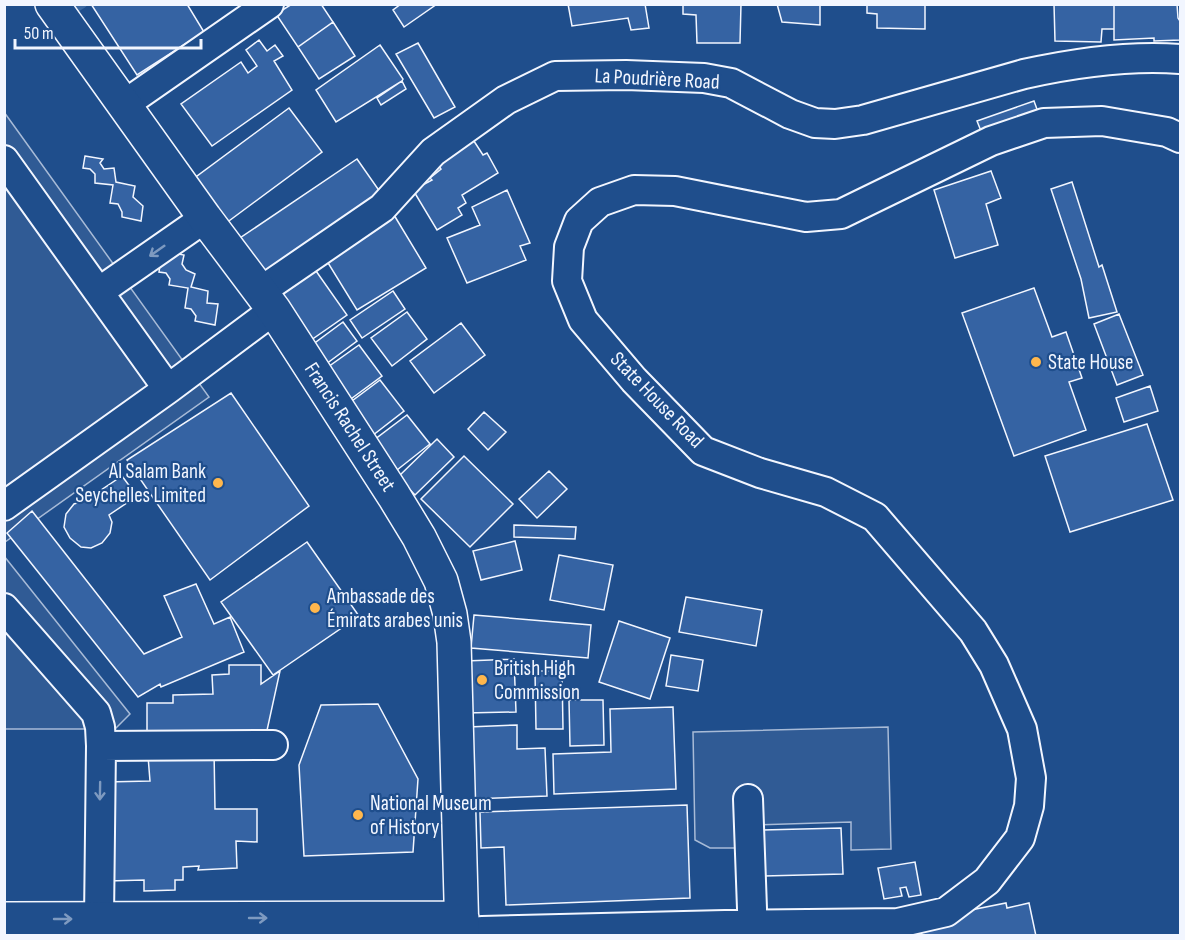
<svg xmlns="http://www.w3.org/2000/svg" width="1185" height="940" viewBox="0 0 1185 940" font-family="'Sofia Sans Condensed',sans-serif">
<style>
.parking{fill:#305b95;stroke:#a8bbd7;stroke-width:1.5}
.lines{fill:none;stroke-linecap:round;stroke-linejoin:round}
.stream{stroke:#3b69a3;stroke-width:8}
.building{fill:#3563a3;stroke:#f2f6ff;stroke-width:1.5}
.minor-casing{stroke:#f2f6ff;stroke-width:32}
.major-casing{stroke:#f2f6ff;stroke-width:36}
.minor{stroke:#1f4e8c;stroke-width:28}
.major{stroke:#1f4e8c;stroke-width:33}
.oneway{stroke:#7e9ac0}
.poi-dot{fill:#ffb74d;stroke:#1f4e8c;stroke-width:2}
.labels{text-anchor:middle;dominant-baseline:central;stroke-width:4.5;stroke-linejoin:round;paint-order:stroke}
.street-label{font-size:21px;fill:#f2f6ff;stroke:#1f4e8c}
.poi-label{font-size:21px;fill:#f2f6ff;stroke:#1f4e8c;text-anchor:start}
</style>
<rect width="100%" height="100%" fill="#1f4e8c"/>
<path class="parking" d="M4,112L209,397L5,542H4Z
M4,556L130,714L115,729H5Z
M888,727L891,849L851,850V822L752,825V848H710L695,840L693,732Z"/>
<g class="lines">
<path class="stream" d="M68,13L83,4"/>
</g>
<path class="building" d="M91,4H187L204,32L137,75Z
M292,4H321L333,22L298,47L276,14Z
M401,4H437L404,27L393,10Z
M568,4H645L649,28L631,30L628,18L572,26Z
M683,4H741L740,43H697L696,15L683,14Z
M777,4H820V25L782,22Z
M867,4H925V29L877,28V14L867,13Z
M1054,4H1114V29H1102L1101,42L1055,41Z
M1114,4H1177L1178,18L1180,21V40L1154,41V38L1114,40Z
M333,22L355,56L319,79L298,47Z
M259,40L267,51L275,45L283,56L274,61L292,90L212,146L181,104L241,62L248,73L257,66L246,50Z
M418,43L455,107L434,118L396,54Z
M380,45L403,79L402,81L336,122L316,90Z
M402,81L406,89L381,105L377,98Z
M1034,101L1042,123L985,141L977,121Z
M289,108L322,152L218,229L185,185Z
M470,135L483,155L487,153L498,173L462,195L466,203L458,208L462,215L437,230L413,190L432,180L430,178L441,169L435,160Z
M85,156L103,159L100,163L104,169L114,168L116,182L135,186L133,197L143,206L141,221L122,217V212L118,204L110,203L113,185L95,183V174L90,169L83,168Z
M357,159L385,199L258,285L231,244Z
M991,171L1001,198L986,204L998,245L955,258L934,190Z
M1072,182L1099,267L1102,265L1117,312L1089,318L1081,279L1051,189Z
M507,190L530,243L520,246L526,260L467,283L447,238L480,225L472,207Z
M394,215L426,268L357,310L325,258Z
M162,251L184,255L182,264L186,270L195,274L191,287L208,291L207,303L218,304L215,325L195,321L196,316L191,309L185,308L188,288L169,285L170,279L166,273L159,272Z
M309,261L347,315L301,347L263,292Z
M1034,288L1052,337L1066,332L1082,378L1069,382L1086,430L1014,456L962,313Z
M393,291L405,309L362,338L350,320Z
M407,312L427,339L392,366L371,338Z
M1119,314L1143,375L1117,385L1094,324Z
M343,322L357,341L322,367L308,348Z
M461,323L485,355L434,393L410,361Z
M359,345L382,376L344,404L321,372Z
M380,380L404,411L368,439L344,407Z
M1150,386L1158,411L1124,422L1116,398Z
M231,393L309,506L210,580L127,460Z
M484,412L506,432L488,450L468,429Z
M407,415L430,444L397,470L374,440Z
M1147,424L1173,500L1070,532L1045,456Z
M437,439L454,457L415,495L398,477Z
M464,456L513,504L470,547L421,499Z
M549,471L567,489L537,518L519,499Z
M122,476L137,496L109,515L112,522L110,533L102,543L91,548L81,547L70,538L64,527L66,514L74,504L86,500Z
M32,511L144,654L182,637L164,596L196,584L214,624L230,617L244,652L161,687L160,684L138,697L7,533Z
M514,525L576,527L575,539L514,537Z
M515,541L522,570L481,580L473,551Z
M307,542L359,616L273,675L221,602Z
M559,555L613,565L604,610L550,600Z
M686,597L762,610L756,646L679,632Z
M474,615L591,625L588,658L471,648Z
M619,621L670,638L650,699L599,682Z
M671,655L703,660L698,691L666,686Z
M514,659L516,712L466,713L465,661Z
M229,665H261V684L280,671L266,735H177L178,731L147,732V703H173V695L213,694L212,675L229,674Z
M535,671H562L563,729H536Z
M569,700H603L604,745L570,746Z
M378,704L418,779L413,852L304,856L299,765L321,705Z
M673,707L676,789L554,794L553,754L611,752L610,709Z
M517,725V749L545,748L547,796L472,799L468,727Z
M214,750L215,809H257V842L236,841L237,868L198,870L199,866L183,867V880H175V890L144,891V880L108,881L105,782L150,781L148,756Z
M687,805L690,898L506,905L504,847L481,848L480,812Z
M841,828L843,874L764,876L763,830Z
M915,862L921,895L909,897L906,887L900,888L902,896L884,899L878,868Z
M1006,903L1007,908L1029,903L1036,936H922L920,924L951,914Z"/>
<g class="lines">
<defs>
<path id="minor" d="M125,104L269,4
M4,160L168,389
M100,291L205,218
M261,291L382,208L433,152L506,100L555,76L626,75L704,78L731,83L790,114L815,123L835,124L863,120L1024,74C1074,63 1129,55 1180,59
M4,506L168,389L274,310
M4,608L96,713L100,727L101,746L99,919
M101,746L273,745
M748,799L753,936
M482,931L725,925L898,923L946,912L987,881L1020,838L1029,806L1031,778L1022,729L994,665L973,631L875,517L826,492L760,473L703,451L634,380L583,320L567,281L569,247L579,221L600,202L634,190L675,191L806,217L841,214L991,141L1044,123L1102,121L1167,132L1180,138"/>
<path id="major" d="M52,4L205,218L274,310L394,496L419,537L441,581L450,614L454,642L462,936
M4,919L462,918"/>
</defs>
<use href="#minor" class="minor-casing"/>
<use href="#major" class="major-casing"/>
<use href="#minor" class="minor"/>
<use href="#major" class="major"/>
</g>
<defs><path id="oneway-shaft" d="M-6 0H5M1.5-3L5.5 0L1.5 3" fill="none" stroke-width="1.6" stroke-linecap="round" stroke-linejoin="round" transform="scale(1.5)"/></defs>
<g class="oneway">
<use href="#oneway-shaft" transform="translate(157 251) rotate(145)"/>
<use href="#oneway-shaft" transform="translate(100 791) rotate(91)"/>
<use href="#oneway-shaft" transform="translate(258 918)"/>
<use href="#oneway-shaft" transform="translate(63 919)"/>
</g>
<g class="poi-dot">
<circle cx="1036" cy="362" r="6"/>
<circle cx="218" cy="483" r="6"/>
<circle cx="315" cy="608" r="6"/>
<circle cx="482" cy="680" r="6"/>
<circle cx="358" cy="815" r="6"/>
</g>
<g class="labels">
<g class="street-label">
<text transform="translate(657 79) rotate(3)">La Poudrière Road</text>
<text transform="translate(657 400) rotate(46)">State House Road</text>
<text transform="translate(350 427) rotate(57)">Francis Rachel Street</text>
</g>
<g class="poi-label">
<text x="1048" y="362">State House</text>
<text x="206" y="471" text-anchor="end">Al Salam Bank<tspan x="206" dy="24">Seychelles Limited</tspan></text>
<text x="327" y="596">Ambassade des<tspan x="327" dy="24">Émirats arabes unis</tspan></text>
<text x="494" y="668">British High<tspan x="494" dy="24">Commission</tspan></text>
<text x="370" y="803">National Museum<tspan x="370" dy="24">of History</tspan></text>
</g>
</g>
<rect width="1185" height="940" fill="none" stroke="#f2f6ff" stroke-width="12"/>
<path d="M15 39v9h186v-9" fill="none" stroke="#f2f6ff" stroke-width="3"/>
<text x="24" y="39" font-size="18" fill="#f2f6ff" stroke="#1f4e8c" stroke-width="4.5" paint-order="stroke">50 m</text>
</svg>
